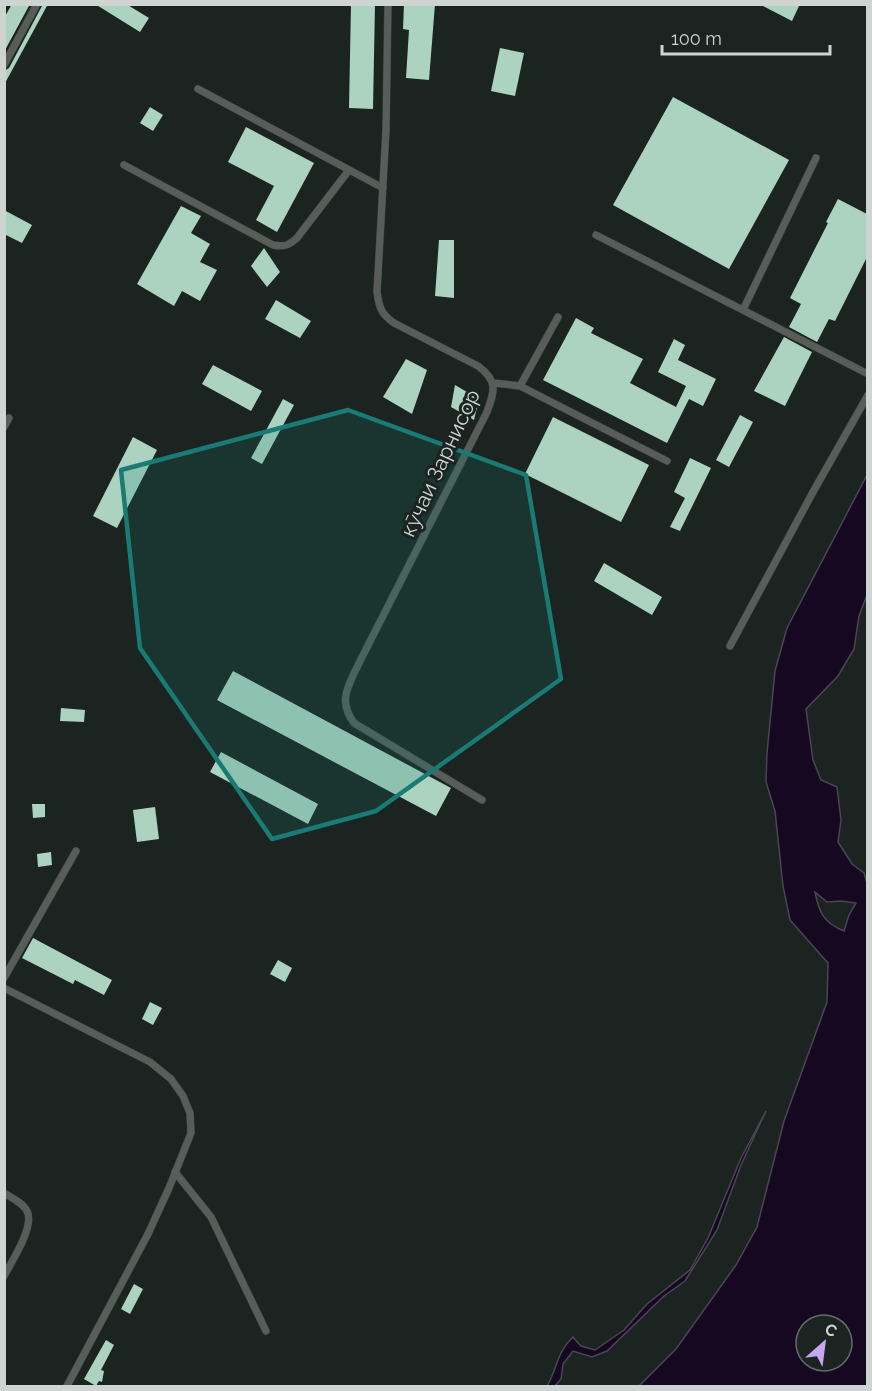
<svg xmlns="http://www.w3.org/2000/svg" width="872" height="1391" viewBox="0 0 872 1391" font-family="Raleway,sans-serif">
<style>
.water{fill:#150820;stroke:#4c4555;stroke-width:1.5;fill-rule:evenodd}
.building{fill:#abd3c0}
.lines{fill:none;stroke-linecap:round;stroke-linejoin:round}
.lane-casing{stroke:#38403c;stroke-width:8}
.lane{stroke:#585d5a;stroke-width:7}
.marked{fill:#197b73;fill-opacity:0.2;stroke:#197b73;stroke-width:4.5;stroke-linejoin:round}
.labels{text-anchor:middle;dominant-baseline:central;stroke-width:6;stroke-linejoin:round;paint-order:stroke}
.street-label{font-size:21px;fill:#ced4d1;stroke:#1b2420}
</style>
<rect width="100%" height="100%" fill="#1b2420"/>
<path class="water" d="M867,475V595L859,616L854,649L838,676L806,709L813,760L821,780L837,787L841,820L838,842L852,864L864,873L867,883V1386H639L676,1349L736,1265L757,1227L784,1121L827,1002L828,963L790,920L783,886L775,811L766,782L767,753L775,671L787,628ZM815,892L827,902L841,901L856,903L849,915L844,931C824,923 819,913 815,892ZM806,1325H842V1361H806Z
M766,1111L741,1165L717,1230L685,1281L664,1296L607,1351L592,1357L573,1351L563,1364L561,1379L555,1386H547C558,1368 556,1353 573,1337L581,1346L595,1350L624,1330L647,1304L690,1270L708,1238L741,1158Z"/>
<path class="building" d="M12,4H30L4,52V18Z
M43,4H48L4,85V71L9,68Z
M95,4H126L149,18L140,32Z
M351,4H375L373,109L349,108Z
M404,4H435L429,80L406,78L409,30L403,29Z
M759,4H800L792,21Z
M500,48L524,53L515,96L491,91Z
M673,97L789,160L729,269L613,205Z
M150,107L163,115L153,131L140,123Z
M246,127L314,163L277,232L256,220L274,186L228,162Z
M838,199L867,214V257L835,321L829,319L817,342L789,327L801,304L790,298L828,223L826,222Z
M181,206L201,216L191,233L210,244L200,262L217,270L200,301L182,291L174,306L137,284Z
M4,210L32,225L22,243L4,234Z
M439,240H454V298L435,296Z
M264,248L280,272L267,287L251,266Z
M276,300L311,321L300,338L265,319Z
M576,318L594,328L591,333L643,359L630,383L676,407L686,386L658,372L674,339L685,345L678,360L716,379L703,406L689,399L667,443L543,380Z
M784,337L812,352L785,406L754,391Z
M406,359L427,370L412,414L383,397Z
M213,365L262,391L251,411L202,384Z
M455,385L479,399L474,420L451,407Z
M283,399L294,405L262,464L251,458Z
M740,415L753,422L729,467L716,460Z
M553,417L649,465L621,522L525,474Z
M133,437L157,450L117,528L93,516Z
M690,458L711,468L680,531L670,527L685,498L674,492Z
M604,563L662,597L652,615L594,581Z
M233,671L451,788L436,816L217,700Z
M61,708L85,710L84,722L60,721Z
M221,752L318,804L308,824L210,772Z
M32,804H45V817L33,818Z
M155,807L159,839L137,842L133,810Z
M51,852L52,865L38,867L37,854Z
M33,938L112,980L104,995L75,980L73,984L22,958Z
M278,960L292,968L285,982L270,974Z
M150,1002L162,1008L153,1025L142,1019Z
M134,1284L143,1289L130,1314L121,1309Z
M106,1340L114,1345L101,1370L104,1371L102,1382L99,1381L96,1386L84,1379Z"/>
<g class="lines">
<defs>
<path id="lane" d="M388,4L386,130L377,292C379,307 381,314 394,323L478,366C498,381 495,390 487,412L359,663C349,685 337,700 354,723L482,800
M4,65L37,4
M198,89L383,188
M124,165L273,245C284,247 288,246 297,238L349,170
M596,235L868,374
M743,310L816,158
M494,383L520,386L667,461
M520,386L558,317
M4,427L9,418
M730,646L813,492L868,395
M4,978L76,851
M4,988L150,1062L171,1079L183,1096L190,1113L191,1133L169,1188L148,1234L67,1386
M175,1172L211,1217L266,1331
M4,1193C12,1198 23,1203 27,1211C35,1226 12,1261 4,1276"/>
</defs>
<use href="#lane" class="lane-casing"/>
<use href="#lane" class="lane"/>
</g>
<path class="marked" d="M348,410L526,475L561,679L376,811L272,839L140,648L121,470Z"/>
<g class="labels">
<g class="street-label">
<text transform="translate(440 463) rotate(-65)">кӯчаи Зарнисор</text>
</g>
</g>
<rect width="872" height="1391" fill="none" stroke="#ced4d1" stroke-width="12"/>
<g transform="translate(824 1343) rotate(28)"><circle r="28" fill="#1b2420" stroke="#636a67" stroke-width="1.5"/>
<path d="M0-4.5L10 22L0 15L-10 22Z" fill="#c7a6ef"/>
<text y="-9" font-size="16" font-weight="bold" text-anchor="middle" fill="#ced4d1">С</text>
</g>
<path d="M662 45v9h168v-9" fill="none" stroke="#ced4d1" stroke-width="3"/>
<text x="671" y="45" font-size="18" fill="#ced4d1" stroke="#1b2420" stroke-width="4.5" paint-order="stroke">100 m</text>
</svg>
